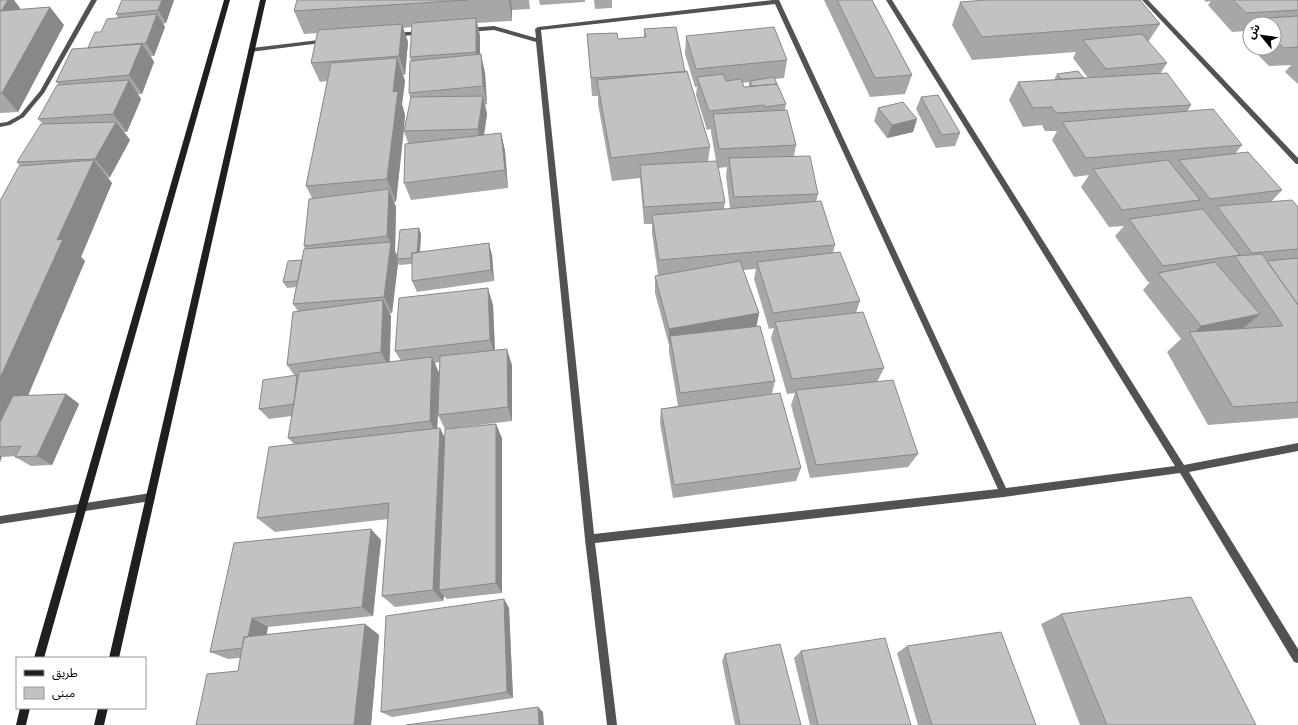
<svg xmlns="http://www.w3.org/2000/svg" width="1298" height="725" viewBox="0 0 1298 725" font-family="'Archivo Narrow','Noto Sans Arabic',sans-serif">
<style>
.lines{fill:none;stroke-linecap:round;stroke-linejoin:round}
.street{fill:#525252;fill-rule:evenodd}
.secondary{fill:#1f1f1f;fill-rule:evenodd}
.wall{fill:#a7a7a7;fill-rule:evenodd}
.shaded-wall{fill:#888}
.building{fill:#c2c2c2;stroke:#888}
</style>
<rect width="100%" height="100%" fill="#fff"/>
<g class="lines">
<path class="street" d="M91,0H97L44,93L24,117L10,125L0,127V123L7,122L20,115L40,91Z
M773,0H779L780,2L1006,488L1175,466L886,0H892L1184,465L1298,443V451L1189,472L1298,649V663L1294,662L1180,473L1004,497L595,543L617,725H607L585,539L536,42L494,30L468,32L465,30L468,28L494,26L536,38L535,29L538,27ZM775,4L998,489L594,534L541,30Z
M1142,0H1148L1298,158V164H1296Z
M421,31L424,33L423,34L394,37L391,35L394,33Z
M327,39L330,41L329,42L251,52L248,50L251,48Z
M151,493L154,494L155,497L154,500L151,501L0,524V516Z"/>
<path class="secondary" d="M224,0H230L44,658H34Z
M260,0H266L119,658H109Z
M20,708H30L26,725H16Z
M98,708H108L104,725H94Z"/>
</g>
<path class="wall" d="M0,0L20,8L19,9L64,25L18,112L0,113Z
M174,0L166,23L163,24L165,27L154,56H151L154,62L142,94H138L141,99L127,132H124L130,140L110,177L108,178L112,183L81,257L85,261L28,396L66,394L79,404L52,465L31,466L15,457L16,456L3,457L2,456L0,462V201L20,166L17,162L43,124L38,119L59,85L56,82L88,48L101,32L118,18L116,14Z
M297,0H529L530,9L512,10V21L477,23L480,36V55L485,73L487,104L485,105L487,114L484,135L501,133L505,151L508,188L411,200L404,183L408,143L404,131L396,202H394L396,207L395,251L397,256L419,228L421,235L420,252L492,255L494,281L417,292L412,281V264L399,265L398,263L392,313L389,314L391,316L390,362L401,361L395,351L493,305L495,351L512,365V421L445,429L438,415L437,429L445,438H502V593L447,599L444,596L443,601L395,607L382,596L388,519L275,532L257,518L294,444L288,438L292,416L269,419L259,409L295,376L287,365L298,311L293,304L296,287L287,288L283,282L302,260L305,249L304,246L312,198L306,186L327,81L320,82L311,63L318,33L304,34L294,11ZM412,27L410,57L411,61L409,93L411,100L404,130L405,115L402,104L405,81L403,75H405L408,42L403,28ZM440,362L439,373L435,363Z
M539,0H585V2L540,5Z
M594,0H612V8L595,9Z
M824,0H872L912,75L905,94L870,97Z
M1204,0H1298V84L1285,72L1291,65L1269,66L1251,48H1274V24H1250V47L1242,38L1246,31L1232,32L1208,5L1211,1L1206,2Z
M960,2L1160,24L1148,42L1167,63L1160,74L1191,105L1187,112L1242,145L1235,154L1282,190L1271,202L1298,207V418L1208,425L1167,352L1181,339L1143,290L1150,282H1148L1115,236L1124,226L1109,227L1081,187L1089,175L1074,177L1052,140L1057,131H1045L1042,125L1023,127L1009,100L1018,82L1054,80L1057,74L1084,78H1088L1073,58L1076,52L972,60L952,25Z
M644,29L685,72L710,147L708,162L716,161L711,132V129L707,130L696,95L697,87H695L685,54L686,36L787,60L784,78L775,79L786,104L785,110L796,145L794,156L818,194L816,202L835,245L833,253L860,301L856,313L884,368L877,382L918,454L908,467L810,478L791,405L795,393L787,394L771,338L774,328L769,329L754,279L756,269L743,270L759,313L756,326L775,381L772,394L801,468L796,481L673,498L660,423L661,409L678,406L669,352V345L655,293V276L658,275L652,233V224H644L640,178L612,181L598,104V96H592L587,34L618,39L644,37ZM749,82V87H744L742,83ZM727,167L726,176L730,209H724L725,202L718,168Z
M921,97L960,133L955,146L936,148L916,109Z
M878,108L917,119L913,132L887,138L874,121Z
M381,540L373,616L268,627L266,635L365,624L379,635L371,725H196L238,671L240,658L228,659L210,652L234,543Z
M504,599L509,608L513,698L392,717L381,712Z
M1061,614L1256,725H1080L1041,624Z
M907,646L1036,725H918L897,653Z
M801,651L911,725H810L794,658Z
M725,654L801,725H735L722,661Z"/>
<path class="shaded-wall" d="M8,0H14L20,8L10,27L0,14Z
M162,0H174L166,23L158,10Z
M509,0H511L512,10V21Z
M50,7L64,25L18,112L2,93Z
M157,14L165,27L154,56L146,43Z
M476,18L480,36V70L476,52Z
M402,24L408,42L405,75L399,56Z
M142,44L154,62L142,94L129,75Z
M481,54L485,73L487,104L483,86Z
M397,58L405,81L402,104L405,115L396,202L387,179L393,92Z
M129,80L141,99L127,132L113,114Z
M483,96L487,114L482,148L478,129Z
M917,119L913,132L887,138L892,125Z
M116,122L130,140L110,177L95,159Z
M501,133L505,151L508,188L505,170Z
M94,160L112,183L81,257L85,261L6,447H0V378L57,240Z
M389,189L396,207L395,251L399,259H397L398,263L392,313L384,297L391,244L387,236Z
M419,228L421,235L419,264L416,258Z
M489,243L492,255L494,281L491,270Z
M488,288L493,305L495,355L490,340Z
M383,300L391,316L389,367L381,352Z
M759,313L756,329L670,336L669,345V329Z
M1260,314L1241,330L1191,336L1201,326Z
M507,349L512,365V421L508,407Z
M432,357L439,373L437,435L430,421Z
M66,394L79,404L52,465L37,456Z
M496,424L502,438V593L496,583Z
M440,428L449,446L439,590L444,596L443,601L433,590Z
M0,455L2,456L0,462Z
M371,529L381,540L373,616L362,607Z
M504,599L509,608L513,698L507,692Z
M252,618L268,627L263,655L246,648Z
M365,624L379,635L371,725H354Z
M538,707L543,712L544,725H539Z"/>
<path class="building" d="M0,0H8L2,10L0,11Z
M122,0H162L158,10L116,14Z
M297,0H468L294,11Z
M837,0H872L912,75L875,78Z
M986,0H1140L1160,24L982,37L960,2Z
M1233,0H1297L1298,1V10L1246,13Z
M50,7L2,93H0V11Z
M157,14L146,43L88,48L95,32H101L107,19Z
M1298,16V47L1284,48L1274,38V24H1260L1255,19Z
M476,18V52L410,57L412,23Z
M402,24L399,56L311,63L318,30Z
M676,27L685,72L591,78L587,34L617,33L618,39L646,37L644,29Z
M774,27L787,60L696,69L686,36Z
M1142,34L1167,63L1106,69L1083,40Z
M142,44L129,75L56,82L72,49Z
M481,54L483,86L409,93L410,61Z
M397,58L393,92L398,91L387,179L306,186L331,63Z
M687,71L710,147L611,158L597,80Z
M1078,71L1084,78L1061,79L1057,74Z
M1167,73L1191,105L1056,113L1052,107L1033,108L1018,82Z
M723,74L726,81L741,79L744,87L777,84L786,104L765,107L764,105L709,111L697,77Z
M774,77L777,84L752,86L750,81Z
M129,80L113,114L38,119L57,85Z
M938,95L960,133L942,135L921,97Z
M483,96L478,129L404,131L411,97Z
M903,102L917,119L892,125L878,108Z
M1213,109L1242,145L1086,158L1062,122Z
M787,110L796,145L719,149L713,114Z
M116,122L95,159L17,162L41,124Z
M501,133L505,170L404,183L405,144Z
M1248,152L1282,190L1210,199L1179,160Z
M810,156L818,194L734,197L729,158Z
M94,160L57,240L63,239L0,378V201L19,166Z
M1168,160L1200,200L1122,210L1093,169Z
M717,161L725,202L644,207L640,165Z
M389,189L387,236L304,246L309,199Z
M1292,200L1298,207V249L1252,253L1217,206Z
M821,201L835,245L659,260L652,215Z
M1203,209L1240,255L1163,266L1129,219Z
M419,228L417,253H412V258L397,259L400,230Z
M391,242L384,297L293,304L304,249Z
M489,243L491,270L412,281V253Z
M840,252L860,301L773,313L757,262Z
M1262,254L1298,305V402L1233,407L1189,332L1283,326L1235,256Z
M1298,258V305L1267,261Z
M302,260L298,281L283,282L288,261Z
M740,261L759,313L669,329L655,276Z
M1215,262L1260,314L1201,326L1158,273Z
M488,288L490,340L395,351L399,298Z
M383,300L381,352L287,365L293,312Z
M863,312L884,368L792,379L775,322Z
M760,326L775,381L680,393L670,336Z
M507,349L508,407L438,415L440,356Z
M432,357L430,421L288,438L299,372Z
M297,375L294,404L259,409L263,380Z
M893,380L918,454L816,465L796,390Z
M780,393L801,468L674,485L661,409Z
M66,394L37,456L15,457L21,446L0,447V422L13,396Z
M496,424V583L439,590L445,429Z
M440,428L433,590L382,596L389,503L257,518L269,447Z
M371,529L362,607L252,618L248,637H244L242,648L210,652L234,543Z
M1191,597L1256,725H1107L1061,614Z
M504,599L507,692L381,712L386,616Z
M365,624L354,725H196L207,674L238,671L244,637Z
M1001,632L1036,725H932L907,646Z
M885,638L911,725H818L801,651Z
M780,644L801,725H740L725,654Z
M538,707L539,725H406Z"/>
<rect x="16" y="657" width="130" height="52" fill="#ffffff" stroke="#999999"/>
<rect x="24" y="670" width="20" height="6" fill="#1f1f1f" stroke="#999999"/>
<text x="52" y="677" font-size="12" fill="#000000">طريق</text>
<rect x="24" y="687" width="20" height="12" fill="#c2c2c2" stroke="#999999"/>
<text x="52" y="697" font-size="12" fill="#000000">مبنى</text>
<g transform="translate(1262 36) rotate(299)"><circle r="19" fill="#ffffff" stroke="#999999"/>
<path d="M0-3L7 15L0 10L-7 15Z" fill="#000000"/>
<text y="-6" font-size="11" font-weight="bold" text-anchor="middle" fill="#000000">ش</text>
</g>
</svg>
